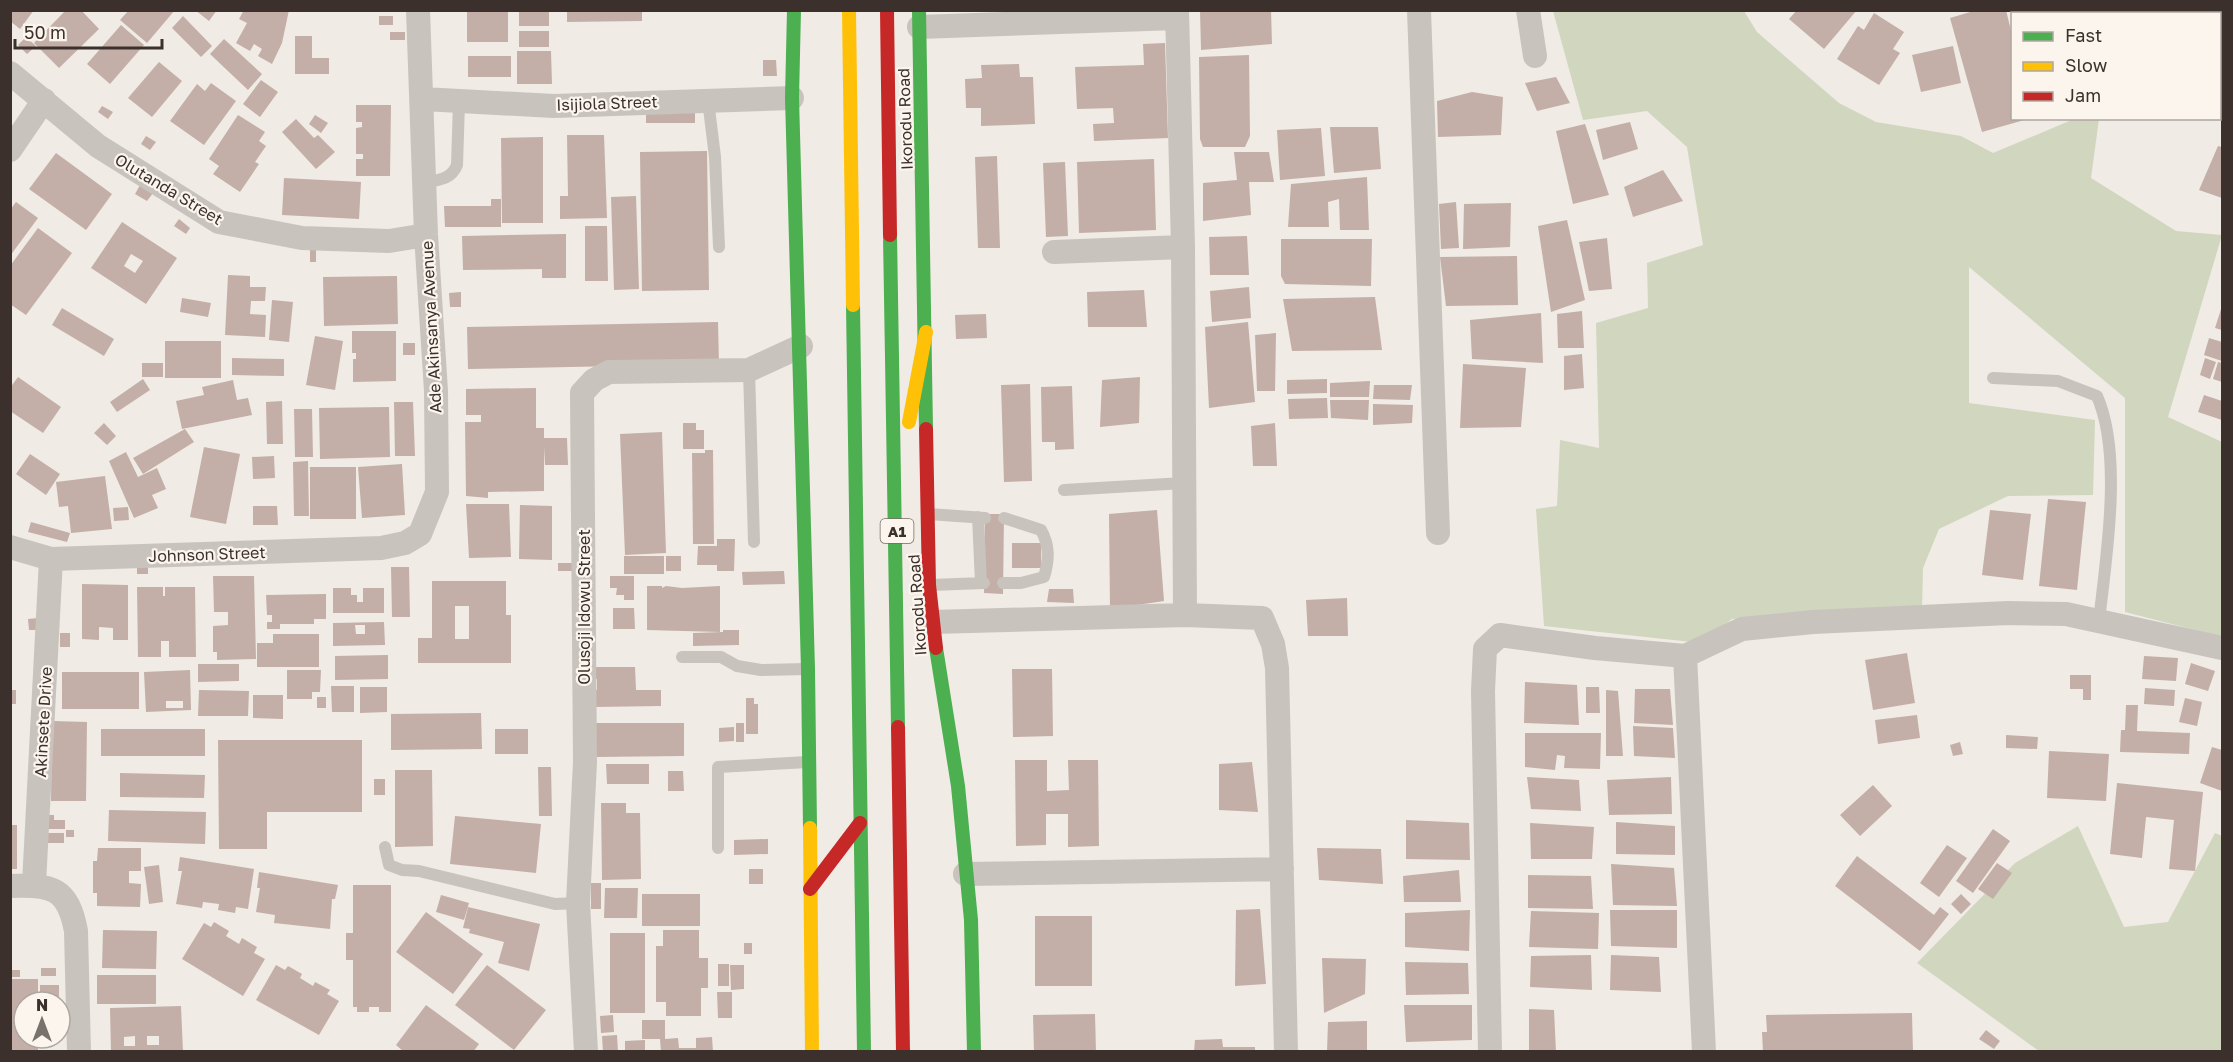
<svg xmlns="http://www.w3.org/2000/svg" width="2233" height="1062" viewBox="0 0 2233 1062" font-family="'Golos Text',sans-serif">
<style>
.green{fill:#d1d6bf}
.building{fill:#c3afa7;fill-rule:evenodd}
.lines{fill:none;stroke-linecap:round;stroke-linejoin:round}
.lane{stroke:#c9c3be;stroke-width:12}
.street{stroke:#c9c3be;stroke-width:24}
.fast{stroke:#4caf50;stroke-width:14}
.slow{stroke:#ffc107;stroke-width:14}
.jam{stroke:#c62828;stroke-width:14}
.labels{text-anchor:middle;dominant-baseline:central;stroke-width:4.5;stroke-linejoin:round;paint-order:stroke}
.shield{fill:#fbf5ee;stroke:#756b66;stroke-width:1.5}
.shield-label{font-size:15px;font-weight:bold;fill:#3b302b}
.street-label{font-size:16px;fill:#3b302b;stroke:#fbf5ee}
</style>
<rect width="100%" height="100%" fill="#f0ebe5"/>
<path class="green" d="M1553,11H1744L1757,32L1839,103L1876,122L1961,136L1993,153L2074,119H2099L2091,178L2176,231L2222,235L2168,417L2222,442V637L2125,612V398L1969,267V403L2095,420L2093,495L2008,496L1939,529L1923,568L1922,610L1732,619L1701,643L1544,626L1536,509L1557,506L1560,440L1599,448L1596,323L1648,308L1647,263L1703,245L1687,147L1647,111L1583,120Z
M2078,826L2124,927L2168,922L2215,833L2222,836V1051H2039L1917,963L2015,863Z"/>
<path class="building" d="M10,10H34L20,29L10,21Z
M66,10H81L99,29L59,68L34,43Z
M129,10H175L147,43L120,20Z
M195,10H217L209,21Z
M244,10H289L282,43L272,64L258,56L262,49L254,44L250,51L236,43L247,23L239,19Z
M467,10H508V42H467Z
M519,10H549V26H519Z
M567,10H642V21L567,22Z
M1200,10H1271L1272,44L1201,50Z
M1797,10H1857L1824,49L1789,19Z
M1977,10H2006L2012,35V118L2028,119L1982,132L1950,18Z
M2065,10H2091L2088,14H2068Z
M2152,10H2178L2175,14H2156Z
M2189,10H2222V51L2220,54V14H2186Z
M1874,13L1904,32L1893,49L1900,53L1879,85L1837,59L1858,26L1864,30Z
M183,16L212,46L201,57L172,28Z
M379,16H393V25H379Z
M121,25L144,45L110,84L87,64Z
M519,31H549V47H519Z
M390,32H405V40H390Z
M295,36H312V58H329V74H295Z
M26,37L36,46L27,54L18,45Z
M224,39L262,74L248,90L210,54Z
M1165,43L1168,138L1094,141L1093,124L1114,123L1113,108L1077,109L1075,67L1144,65L1143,44Z
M1953,46L1961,83L1921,92L1912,55Z
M517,51H551L552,84H517Z
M1249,55L1250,136L1245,147H1203L1200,139L1199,57Z
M468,56H511V77H468Z
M763,60H776L777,76H763Z
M159,62L182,81L152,117L128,98Z
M1019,64L1020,77H1033L1035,124L981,126V108H966L965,79L982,78L981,65Z
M1556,77L1570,103L1537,111L1525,83Z
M261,80L278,92L260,117L243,104Z
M211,83L236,101L204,145L170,121L197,84L205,91Z
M1472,92L1503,97L1501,135L1438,137L1437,101Z
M356,105H391L390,176H356V159H363V154H356V128L362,127V122H356Z
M102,106L113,112L108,119L98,112Z
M695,111V123H646V112Z
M238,115L265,132L259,141L266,146L255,162L259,164L240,192L213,174L219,166L209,159Z
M315,115L328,123L321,133L309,124Z
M296,119L314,138L318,135L335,152L316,169L282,132Z
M1630,122L1638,149L1603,160L1596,130Z
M1585,124L1609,195L1573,204L1556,131Z
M1330,127H1378L1381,169L1334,173Z
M1321,128L1325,176L1280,180L1277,130Z
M567,135H604L607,218L560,219V196H568Z
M146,136L156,142L150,150L141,144Z
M543,137V223H502L501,138Z
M2218,146L2222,147V198L2199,190Z
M707,151L709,290L642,291L640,152Z
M1234,152H1269L1274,182H1249L1251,215L1203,221V183L1237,180Z
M56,153L112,194L86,230L29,189Z
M997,156L1000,248H978L975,157Z
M1154,159L1156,230L1079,233L1077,162Z
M1065,162L1068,236L1046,237L1043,163Z
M1663,170L1683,201L1633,217L1624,187Z
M1367,177L1369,230H1340L1339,199L1328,202L1329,227H1288L1291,184Z
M284,178L361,182L359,219L282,215Z
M140,185L153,193L147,201L135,194Z
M636,196L639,289L614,290L611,197Z
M491,199H501V227H445L444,206H491Z
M16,202L38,218L10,256V210Z
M1456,202L1459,248L1441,249L1439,204Z
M1511,203L1510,247L1463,249L1464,204Z
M179,219L190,228L186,234L174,226Z
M1567,220L1585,300L1551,312L1538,226Z
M122,222L177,258L146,304L91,268ZM131,254L143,261L135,273L124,266Z
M585,226H607L608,281H585Z
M38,228L72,253L26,315L10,304V266Z
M566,234V278H542V269L463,270L462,236Z
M1247,236L1249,275H1210L1209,237Z
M1607,238L1612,289L1589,291L1579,242Z
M1281,239H1372L1371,286L1285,284L1281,276Z
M310,249H316V262H310Z
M1517,256L1518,305L1446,306L1440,257Z
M228,275L250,276V287H266L265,301H251L250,314L266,315L265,337L225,335Z
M397,276L398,324L324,326L323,277Z
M1249,287L1251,318L1212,322L1210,291Z
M1144,290L1147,327H1088L1087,292Z
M461,292V307H450L449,293Z
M1375,297L1382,350L1292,351L1283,299Z
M182,298L211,303L208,317L180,312Z
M272,300L293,302L289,342L269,340Z
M2222,306V330L2215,328Z
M62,308L114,339L104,356L52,325Z
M1582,311L1584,348H1558L1557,314Z
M1541,313L1543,363L1472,359L1470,320Z
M986,314L987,338L956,339L955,315Z
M718,322L719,364L468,369L467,327Z
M1248,322L1255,402L1209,408L1205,327Z
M352,331H396V381L353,382V359H356V353H352Z
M1276,333L1275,391H1257L1255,335Z
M315,336L343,341L335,390L306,385Z
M2209,338L2222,342V361L2204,355Z
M165,341H221V378H165Z
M403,343H415V355H403Z
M1582,354L1584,388L1564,390V356Z
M232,358L284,359V376L232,375Z
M2205,358L2216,362L2210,379L2200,375Z
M2218,362L2222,363V382L2213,379Z
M142,363H163V377H142Z
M1463,364L1526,368L1521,427L1460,428Z
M18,377L61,407L43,433L10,411V388Z
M1140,377L1139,423L1100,427L1102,380Z
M143,379L150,390L117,412L110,402Z
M1327,379V393L1287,394V380Z
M233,380L237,400L248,398L252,415L182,429L176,401L204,395L202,387Z
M1370,381L1369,397H1330V383Z
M1030,384L1032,481L1004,482L1001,385Z
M1374,385H1412L1410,400L1373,399Z
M1072,386L1074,449L1055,450V442H1042L1041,387Z
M536,388V428H544V438H567L568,465H545L544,447V491L488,492V498L466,496L465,422H481V415H466V389Z
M2204,395L2222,401V420L2198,412Z
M1327,398L1328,418L1289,419L1288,399Z
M1330,400H1369L1368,420L1331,418Z
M282,401L283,444H267L266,402Z
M394,402H413L415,456H395Z
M1373,404L1413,405L1412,423L1373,425Z
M389,407L390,457L320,459L319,408Z
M294,409H312L313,457H295Z
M104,423L116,436L107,445L94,433Z
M683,423H696V430H704V449H683Z
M1275,423L1277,466H1253L1251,426Z
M185,429L194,442L143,474L133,458Z
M662,432L666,553L625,555L620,434Z
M204,447L240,454L226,524L190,517Z
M705,450H713L714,544H693L692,453H705Z
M126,452L138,477L157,468L166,489L152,495L158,508L134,518L109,461Z
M30,454L60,474L46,495L16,474Z
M274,456L275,478L253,479L252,457Z
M308,461L309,516H294L293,462Z
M402,464L405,515L362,518L358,467Z
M310,467H356V519H310Z
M105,476L112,529L71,533L68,506L59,507L56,482Z
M2048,499L2086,502L2077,590L2039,586Z
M466,504H509L511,557L469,558Z
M520,505L552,506V560L519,559Z
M253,506H277L278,525H253Z
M128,507L129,520L114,521L113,508Z
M1157,510L1164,601L1110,609L1109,514Z
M1990,510L2031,514L2023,580L1982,575Z
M985,514H1004L1003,594L984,593Z
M31,522L70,533L67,542L28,532Z
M717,539H735L734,571H717V565H697L698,546H717Z
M1012,543H1041V568H1012Z
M624,556H664V574H624Z
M666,556H681V571H666Z
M558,563H572V571H558Z
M137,565H148V574H137Z
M391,567H409L410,617H392Z
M784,571L785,584L743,585L742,572Z
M213,576H254L256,659L217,660V652H213V626L228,625V612H214Z
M610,576H634V600H624V595H616L617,588H610Z
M432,581H506V615H511V663H418V638H432ZM455,606H469V639H455Z
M82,584L128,585V640H113V628L99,627V640L82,639Z
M647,586H662V588L666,586L682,588L720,586V632L647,630Z
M137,587H163V596H165V587H195L196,657H169V641H161V657H138Z
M333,588H351V595H357V602H363V588H384V613H333Z
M1049,589H1073L1074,603L1047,602Z
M326,594V619H314V624H280V629H267V622H272V615H267L266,595Z
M1347,598L1348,636H1308L1306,600Z
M613,608H634L635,629H613Z
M38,618L39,630H29L28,619Z
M384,622L385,645L333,646V623ZM355,625H365V634H356Z
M723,630H739V645L693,646V633L723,632Z
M60,633H70V647H60Z
M273,634H319V667H257V643H273Z
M1907,653L1915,703L1873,710L1865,660Z
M388,655V679L335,680V656Z
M2144,656L2178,658L2176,681L2142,679Z
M2191,663L2215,671L2208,691L2185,684Z
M198,664H239V681L198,682Z
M594,667H635L636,690H661V706L594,707V690H597V679H594Z
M1012,669H1052L1053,736L1013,737Z
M190,670L191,710L146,712L144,672ZM166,701H183V708H166Z
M287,670H321L320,692H312V699H287Z
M62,672H139V709H62Z
M2070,675H2091V700H2083V689H2070Z
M1525,682L1577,685L1579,725L1524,723Z
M331,686H354V712H332Z
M360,687H387V712L360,713Z
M1586,687H1599L1600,713H1586Z
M2145,688L2175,690L2174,706L2144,704Z
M1635,689H1670L1673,725L1634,723Z
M10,690H16V704H10Z
M199,690L249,691L248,716H198Z
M1606,690L1618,691L1623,756H1606Z
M253,695H283V719L253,718Z
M317,697H326V708H317Z
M746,698H754V704H758V734H746Z
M2185,698L2202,702L2197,726L2179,722Z
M2126,705H2138L2137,731L2190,733L2189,754L2120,752L2121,730H2125Z
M481,713L482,749L391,750V714Z
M1917,715L1920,738L1878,744L1875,720Z
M52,721L87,722L86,801H51Z
M595,723H684V756L596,757Z
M736,723H744V742H736Z
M1633,726L1673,728L1675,758L1634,756Z
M734,727V741L719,742V728Z
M101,729H205V756H101Z
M495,729H528V754H495Z
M1525,733H1601L1600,769L1564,768L1565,756L1557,755L1555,770L1525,767Z
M2006,735L2038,737L2037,749L2006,748Z
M218,740H362V812H267V849H219Z
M1960,742L1963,754L1953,756L1950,745Z
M2212,747L2222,750V791L2200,783Z
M2049,751L2109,754L2106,801L2047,798Z
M1015,760H1047V791L1069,790L1068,760H1098L1099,846L1068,847V814H1046V845L1016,846Z
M1252,762L1258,812L1219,810V764Z
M606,764H649V784H607Z
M538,767H551L552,816H539Z
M395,770H432L433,846L395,847Z
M668,771H683L684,791H668Z
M120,773L205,775L204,798L120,797Z
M1527,777L1579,780L1581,811L1531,809Z
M1671,777L1672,814L1609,815L1607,780Z
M374,779H385V795H374Z
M2117,783L2203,792L2195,871L2169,869L2174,820L2146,817L2142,858L2110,854Z
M1873,785L1892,806L1860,836L1840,815Z
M601,803H626V813H640L641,879L602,880Z
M109,810L206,812L205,844L108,841Z
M44,815H54V820H65V829H44Z
M455,816L541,824L536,873L450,864Z
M1406,820L1469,823L1470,860L1406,859Z
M1616,822L1675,826V855L1616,854Z
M1530,823L1594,827L1592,859H1531Z
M10,825H17V869H10Z
M1993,829L2010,841L1973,893L1956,881Z
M66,830H74V837H66Z
M42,833H64V843H42Z
M768,839V854L734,855V840Z
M1947,845L1967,858L1939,897L1920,883Z
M98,848H141V871H129V883L141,884L140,907L97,906V893H93V861H97Z
M1317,848L1381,849L1383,884L1319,880Z
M1857,856L1934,915L1940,907L1949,914L1920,951L1835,886Z
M180,857L254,869L248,909L236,907L235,913L218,910L219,904L203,902L202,908L176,904L182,871H178Z
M1997,863L2012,873L1993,899L1978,889Z
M1611,864L1674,868L1677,906L1613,905Z
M159,865L163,902L149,904L144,867Z
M749,869H763V884H749Z
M1459,870L1461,902H1404L1403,876Z
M259,872L338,885L335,899H332L330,929L274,923L275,915L256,912L260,888H257Z
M1528,875L1591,876L1593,909L1528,908Z
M591,883H601V909H591Z
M353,885H391V1012H379V1007H369V1012H357V1007H353V960H346V933H353Z
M605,888H638L637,918H604Z
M642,894H700V926H642Z
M1961,894L1971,904L1961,914L1951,904Z
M441,895L469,903L464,920L436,912Z
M468,907L540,924L529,971L498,963L504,942L469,933L470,929L463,928Z
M1260,909L1266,984L1235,986L1236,910Z
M1470,910L1469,951L1405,947V913Z
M1610,910H1677V948L1611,946Z
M1531,911L1599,913L1598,949L1529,947Z
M426,912L483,954L453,994L396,952Z
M1035,916H1092V986H1035Z
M214,922L229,931L226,936L239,944L242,938L257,947L254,953L265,959L243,996L182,959L204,923L211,927Z
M103,930L157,931L156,969L102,968Z
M663,930H699V958H708V988H701V1016H666V1002H656V946H663Z
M610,933H645V1013H610Z
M744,943H752V954H744Z
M1591,955L1592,990L1530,987L1531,956Z
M1611,955L1659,957L1661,992L1610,990Z
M1322,958L1366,959L1365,994L1324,1013Z
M1405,962L1468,963L1469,994L1406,995Z
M718,964H729V986H718Z
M276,965L285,970L288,966L302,974L300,978L313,986L315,982L330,990L327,994L339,1001L319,1035L256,1000Z
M487,965L546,1010L514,1050L455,1005Z
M730,965H744V989L731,990Z
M41,968H56V976H41Z
M10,970H20V977H10Z
M97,975H156V1004H97Z
M11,979H38V1002H24V1038H38V1052L10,1051Z
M40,985H59V1002H40Z
M717,992H732V1018H718Z
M426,1005L479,1044L473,1052H404L396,1045Z
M1404,1005H1472V1040L1406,1042Z
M181,1006L183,1052H111L110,1008ZM135,1036V1046H124V1037ZM147,1036H159V1045H147Z
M1529,1009L1554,1010L1556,1052H1529Z
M1912,1013L1913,1052H1763L1762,1032H1767L1766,1015Z
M1095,1014L1096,1052H1034L1033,1015Z
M613,1015L614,1032L601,1033L600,1016Z
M642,1020H665V1039L678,1038L679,1048H696V1038L712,1037L713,1052H661L660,1039H642Z
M1367,1021V1052H1327L1328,1022Z
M1986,1030L2000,1041L1994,1049L1979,1039Z
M617,1035L618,1052H603L602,1036Z
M1222,1039L1223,1047H1255V1052H1194L1195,1040Z
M645,1040V1052H625V1041Z"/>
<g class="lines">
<path class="lane" d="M708,100L715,157L719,247
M2220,114L2222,112
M423,183C438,180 451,180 457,165L459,103
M749,370L754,542
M1993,378L2058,381L2097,396C2123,455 2106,558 2099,621
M1064,490L1184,483
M929,514L985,518
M978,517L981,583
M1003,583H1021L1044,577C1049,560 1050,546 1041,530L1004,518
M931,585L984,583
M682,657H721L737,666L761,670L807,669
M385,847L389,865L402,870L419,871L555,904L578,903
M718,848V767L808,762"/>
<path class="street" d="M1177,10L1183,247L1185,615
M1419,10L1438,533
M1528,10L1535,56
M919,27L1177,18
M10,73L98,146L219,222L302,238L389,241L426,235
M423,99L554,106L792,98
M10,150L44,100
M1054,252L1183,247
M10,547L51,559L381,548L405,543L420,534L437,492L436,391L426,235L418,10
M932,622L1185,615L1262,618L1273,644L1277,668L1286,1052
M1685,656L1704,1052
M965,874L1282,869
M34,884L51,559
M10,886C52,884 68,888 76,931L79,1052
M586,1052L578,903L585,762L582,393L594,380L609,372L749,370L801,346
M1490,1052L1483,691L1485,649L1500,635L1595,648L1685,656L1742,629L1813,622L2008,613L2066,614L2222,648"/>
<path class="fast" d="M794,10L792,98L808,669L810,828
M919,10L926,429
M890,235L898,727
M853,305L864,1052
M936,648L958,786L971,920L974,1052"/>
<path class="slow" d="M849,10L853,305
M909,422L926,332
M810,828L812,1052"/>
<path class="jam" d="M887,10L890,235
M926,429L929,585L936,648
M898,727L903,1052
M810,889L860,823"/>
</g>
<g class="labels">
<rect class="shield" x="880.5" y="519" width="33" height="24" rx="4.5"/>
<g class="shield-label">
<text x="897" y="531">A1</text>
</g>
<g class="street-label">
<text transform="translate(607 103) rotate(-2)">Isijiola Street</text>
<text transform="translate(905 119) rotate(-92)">Ikorodu Road</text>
<text transform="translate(169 189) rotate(31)">Olutanda Street</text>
<text transform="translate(431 327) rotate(-93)">Ade Akinsanya Avenue</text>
<text transform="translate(207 554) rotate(-2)">Johnson Street</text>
<text transform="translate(917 605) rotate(-94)">Ikorodu Road</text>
<text transform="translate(584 607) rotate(-90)">Olusoji Idowu Street</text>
<text transform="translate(43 722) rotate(-87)">Akinsete Drive</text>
</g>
</g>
<rect width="2233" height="1062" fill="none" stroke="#3b302b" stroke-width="24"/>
<rect x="2011" y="12" width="210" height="108" fill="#fbf5ee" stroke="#aea6a0" stroke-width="1.5"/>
<rect x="2023" y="32" width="30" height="9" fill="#4caf50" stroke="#aea6a0" stroke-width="1.5"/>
<text x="2065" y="42" font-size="18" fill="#3b302b">Fast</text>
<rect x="2023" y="62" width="30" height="9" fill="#ffc107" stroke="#aea6a0" stroke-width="1.5"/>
<text x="2065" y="72" font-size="18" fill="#3b302b">Slow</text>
<rect x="2023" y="92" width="30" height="9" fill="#c62828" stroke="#aea6a0" stroke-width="1.5"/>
<text x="2065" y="102" font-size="18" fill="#3b302b">Jam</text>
<g transform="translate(42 1020)"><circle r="28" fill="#fbf5ee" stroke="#aea6a0" stroke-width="1.5"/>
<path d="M0-4.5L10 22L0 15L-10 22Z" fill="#7a716c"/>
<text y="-9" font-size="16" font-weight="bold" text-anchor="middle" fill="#3b302b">N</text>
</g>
<path d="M15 39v9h147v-9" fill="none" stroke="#3b302b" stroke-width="3"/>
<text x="24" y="39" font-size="18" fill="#3b302b" stroke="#fbf5ee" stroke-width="4.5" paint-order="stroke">50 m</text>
</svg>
